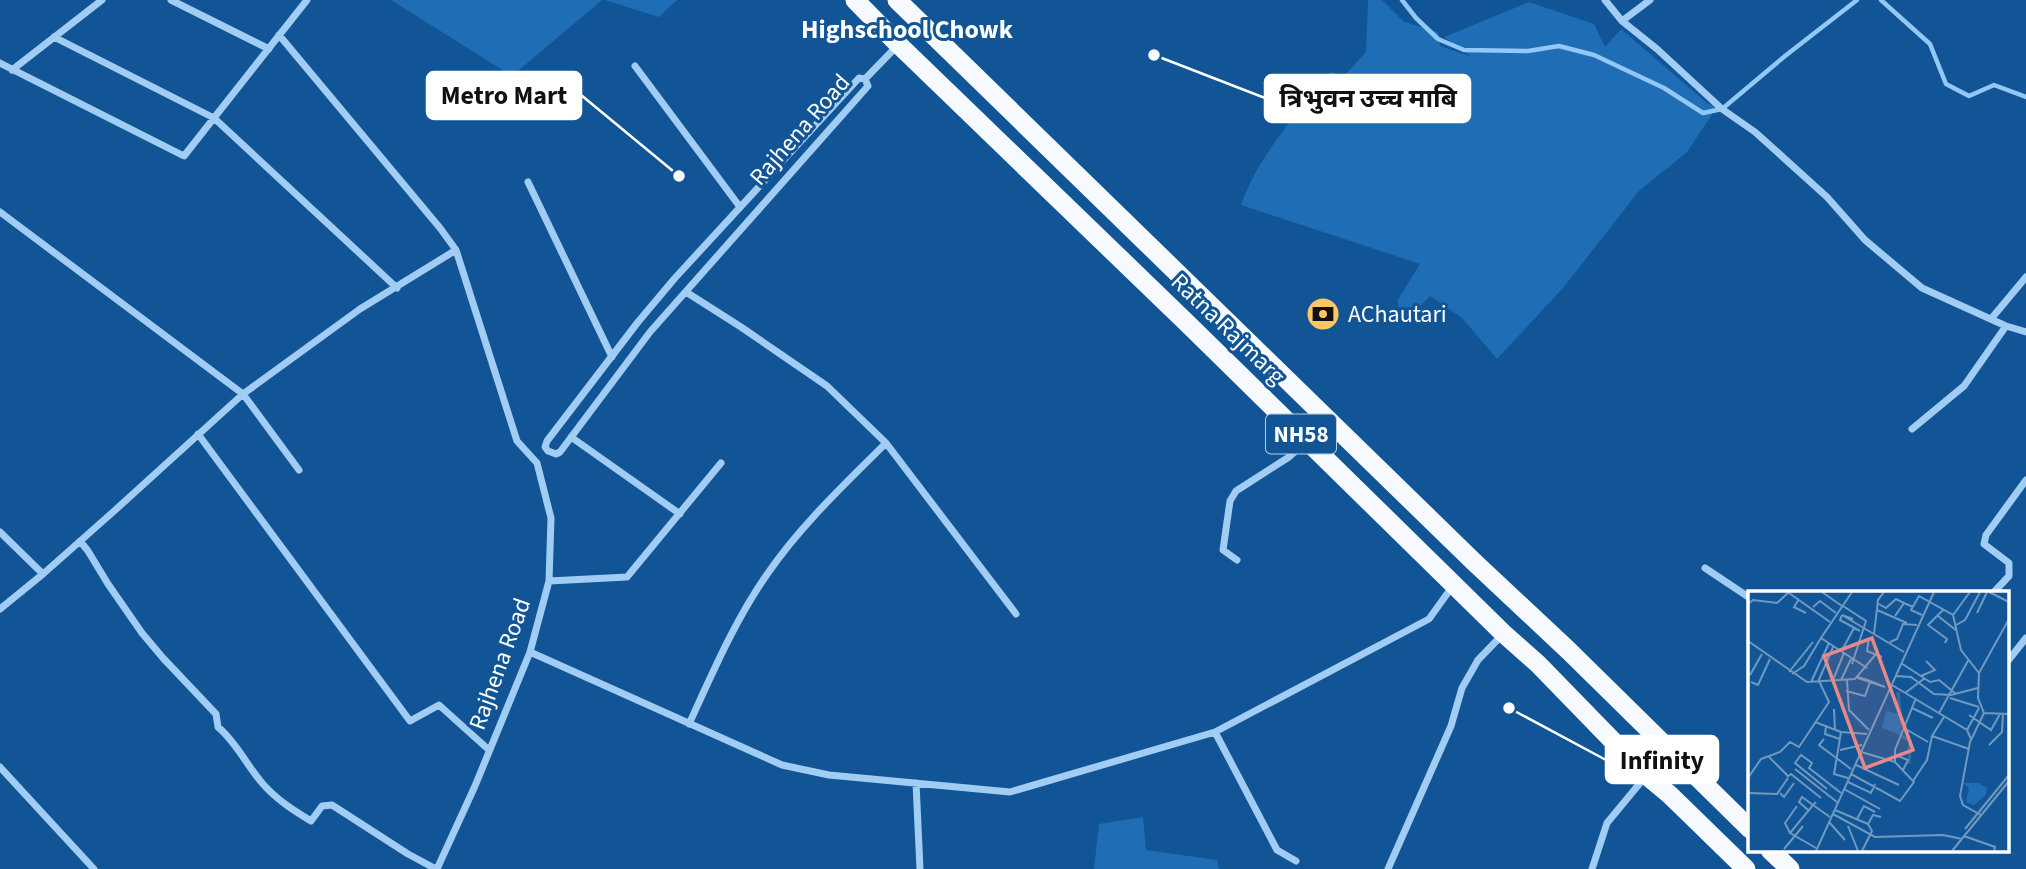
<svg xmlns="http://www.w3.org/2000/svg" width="2026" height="869" viewBox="0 0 2026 869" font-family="'Source Sans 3','Noto Sans Devanagari',sans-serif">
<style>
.green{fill:#1f6db4}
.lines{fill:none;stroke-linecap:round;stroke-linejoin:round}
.stream{stroke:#92c8f7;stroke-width:4.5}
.minor{stroke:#a1ccf4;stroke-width:7}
.trunk{stroke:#f6faff;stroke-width:19}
.labels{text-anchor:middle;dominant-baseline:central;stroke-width:6;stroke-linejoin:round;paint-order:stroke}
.shield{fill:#115596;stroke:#b8cce0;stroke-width:2}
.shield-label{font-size:23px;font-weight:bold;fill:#fff}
.street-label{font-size:24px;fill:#fff;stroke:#115596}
.poi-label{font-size:24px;fill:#fff;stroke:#115596;text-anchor:start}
.neighbourhood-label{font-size:26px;font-weight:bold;fill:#fff;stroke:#115596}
.inset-river{fill:none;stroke:#386998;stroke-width:3.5}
.inset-road{fill:none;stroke:#7099c0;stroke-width:2}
.view{fill:#e88989;fill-opacity:0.15;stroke:#e88989;stroke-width:3.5}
.inset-edge{fill:none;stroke:#fff;stroke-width:3.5}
.leader{fill:none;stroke:#fff;stroke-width:2.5}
.callout-dot{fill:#fff;stroke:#115596;stroke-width:2.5}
.callout{fill:#fff;stroke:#fff;stroke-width:2.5}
.callout-label{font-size:26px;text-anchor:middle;font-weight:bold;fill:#111}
</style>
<rect width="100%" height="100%" fill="#115596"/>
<path class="green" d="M391,0H602L512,76Z
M605,0H677L659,17Z
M1368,0H1382L1404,22L1438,32L1440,46L1472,57L1444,37L1529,2L1594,24L1605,47L1621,29L1707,103L1717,107L1687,152L1639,191L1563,288L1497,359L1462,318L1430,296L1404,324L1397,301L1420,264L1241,205C1259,154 1298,113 1331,71L1342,78L1366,52Z
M1143,817L1146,850L1217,860L1219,869H1094L1099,824Z"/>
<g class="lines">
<path class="stream" d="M1402,0L1416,18L1438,39L1464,50L1528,51L1559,46L1594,55L1664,88L1703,113L1722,109L1785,56L1857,0
M1881,0L1930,44L1946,84L1969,96L1994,85L2026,97"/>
<path class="minor" d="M171,0L269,49
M1605,0L1622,21L1657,49L1722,109L1755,132L1827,197L1865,240L1922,288L2006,326L2026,332
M1622,21L1650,0
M279,35L440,228L456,250L517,441L537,463L551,518L549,581L530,652L475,786L437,869
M54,37L214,118L397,288
M0,63L184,156L307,0
M635,66L740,207
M12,70L102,0
M859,78L865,79L868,86L650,332L560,452L556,454L548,451L545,447L547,441L638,322L675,278Z
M865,79L898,45
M528,182L612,357
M0,212L243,394L299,470
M686,292L741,327L827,386L886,443C845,484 801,525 768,573C735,620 713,672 689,724
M1991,319L2026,277
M1912,429L1964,386L2006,326
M198,434L410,721L439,705L489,750
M571,437L680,514
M886,443L1016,614
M0,532L43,574
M80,541L88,551L108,584L142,633L163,658L216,714L218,727C237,743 247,766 263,784C277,800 293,810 311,821L322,806L332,805L408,854L436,869
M1237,560L1223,550L1230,501L1236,491L1289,457L1307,441
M1705,568L1750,598
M549,581L627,577L721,463
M1994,592L2009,576V563L1984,544L1986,535L2026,480
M0,609L43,574L113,512L243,394L360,309L456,250
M530,652L782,765L829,775L1010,792L1215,732L1429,619L1452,587
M2007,662L2026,638
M1215,732L1277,850L1296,861
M0,767L94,869
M916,783L920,869
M1388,869L1451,726L1462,688L1478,660L1503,634
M1592,869L1607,823L1645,777"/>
<path class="trunk" d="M855,0L898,44L1190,326L1503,633L1538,664L1646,775L1670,795L1746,869
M897,0L1473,561L1569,651L1750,829
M1770,850L1790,869"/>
</g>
<defs>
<symbol id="bank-disc" viewBox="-11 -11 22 22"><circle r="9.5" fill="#ffc763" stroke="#115596"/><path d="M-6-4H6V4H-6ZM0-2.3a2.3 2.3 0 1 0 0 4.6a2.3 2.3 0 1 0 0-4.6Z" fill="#111"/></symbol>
</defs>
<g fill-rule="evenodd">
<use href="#bank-disc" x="1304" y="295" width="38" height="38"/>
</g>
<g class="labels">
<rect class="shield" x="1266" y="414.5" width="70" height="39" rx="5"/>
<g class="shield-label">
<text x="1301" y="434">NH58</text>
</g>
<g class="street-label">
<text transform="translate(800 130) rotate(-49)">Rajhena Road</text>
<text transform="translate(1228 329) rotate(44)">Ratna Rajmarg</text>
<text transform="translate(500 664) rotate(-70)">Rajhena Road</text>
</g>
<g class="poi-label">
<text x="1348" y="314">AChautari</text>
</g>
<g class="neighbourhood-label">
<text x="907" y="29">Highschool Chowk</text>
</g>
</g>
<g transform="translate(1748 591)">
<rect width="261" height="261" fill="#115596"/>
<path d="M138,120L152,123L153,144L134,137ZM215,192H230L239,197L238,204L226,214L218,211L221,197Z" fill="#1f6db4"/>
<path class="inset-river" d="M150,101L153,137M154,145L162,150L161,173"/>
<path class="inset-road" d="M74,1L94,15M104,1L73,47L119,77M241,1L261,11M41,2L82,31M51,8L46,16L58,22M129,12L138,17L148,8L156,12M0,13L5,9L29,12L41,1M95,15L118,30L104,73M65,16L72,10L88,22M196,18L180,34L199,48L197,52M129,19L159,32M229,22L239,1M94,24L92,29L112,40M174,24L163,19L171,5L205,24L213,59L231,82M205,24L222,1M147,25L156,12L165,16M190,25L209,40M105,28L94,24L156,61M261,28L231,82L230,107L236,122L261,123M208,34L217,29L232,1M126,43L130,9L136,1M121,47L119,60L134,66M0,50L59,91L107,88L128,63M142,51L149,48L155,33L169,34M93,61L106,37M153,72L182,91L191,89L208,103M41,81L65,51M44,83L56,75L73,47M2,84L14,63M147,85L163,86L186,103L203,104L230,97M173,85L187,79L178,70M110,86L122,90L137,96L110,87ZM85,89L96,62M93,89L103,68M99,89L101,119L121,139M3,91L10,94L22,68M63,91L81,52M70,91L85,56M144,94L219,139L223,148M98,100L117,105L122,91M157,102L177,87M202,107L231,116M164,117L185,127M86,118L87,139M191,122L221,68M221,124L243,139L252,123M196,126L184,145L221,158M67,131L93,141L119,143M78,136L77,143L92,148M156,137L180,151M219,139L231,117M93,141L86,183L100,187M76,148L71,154L103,178M241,154L254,141L255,123M92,159L114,154M113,161L147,171V159L168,107M147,164L160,169L155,179M21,166L40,185M108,174L151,194M47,178L89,211M103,183L152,210L166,191L147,171M39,186L43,183L73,207M0,187L13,168L32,161L42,151L51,156L81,111L71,90M165,190L179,169L184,145M100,191L123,202L127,193M79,198L47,172L53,164L64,172L61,177L93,202M96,198L132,218M0,202L29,203L40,187M32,202L36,206L46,192M60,219L51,211L54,206L65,214L68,211M87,219L120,233M85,223L127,246L195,244L214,248M233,224L215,214L212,205L222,151L236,122M109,228L116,215L127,221M81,231L97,249M100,235L110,260M217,238L261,184M42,242L37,232L49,215M216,245L247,256L246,260M68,257L42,242L65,214L82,226M36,258L55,235M68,260L186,1M114,260L124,240L120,233L125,224L133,226M204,260L261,190"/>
<path class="view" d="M124,47L165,159L117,177L76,65Z"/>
<rect width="261" height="261" class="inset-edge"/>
</g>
<path class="leader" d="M679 176L581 95M1154 55L1265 98M1509 708L1606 760"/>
<g class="callout-dot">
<circle cx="679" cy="176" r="7"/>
<circle cx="1154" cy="55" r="7"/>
<circle cx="1509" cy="708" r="7"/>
</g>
<g class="callout">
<rect x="427" y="72" width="154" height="47" rx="7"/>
<rect x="1265" y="75" width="205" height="47" rx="7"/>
<rect x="1606" y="736" width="112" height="47" rx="7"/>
</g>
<g class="callout-label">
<text x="504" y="104">Metro Mart</text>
<text x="1368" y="107">त्रिभुवन उच्च माबि</text>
<text x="1662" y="769">Infinity</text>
</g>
</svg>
